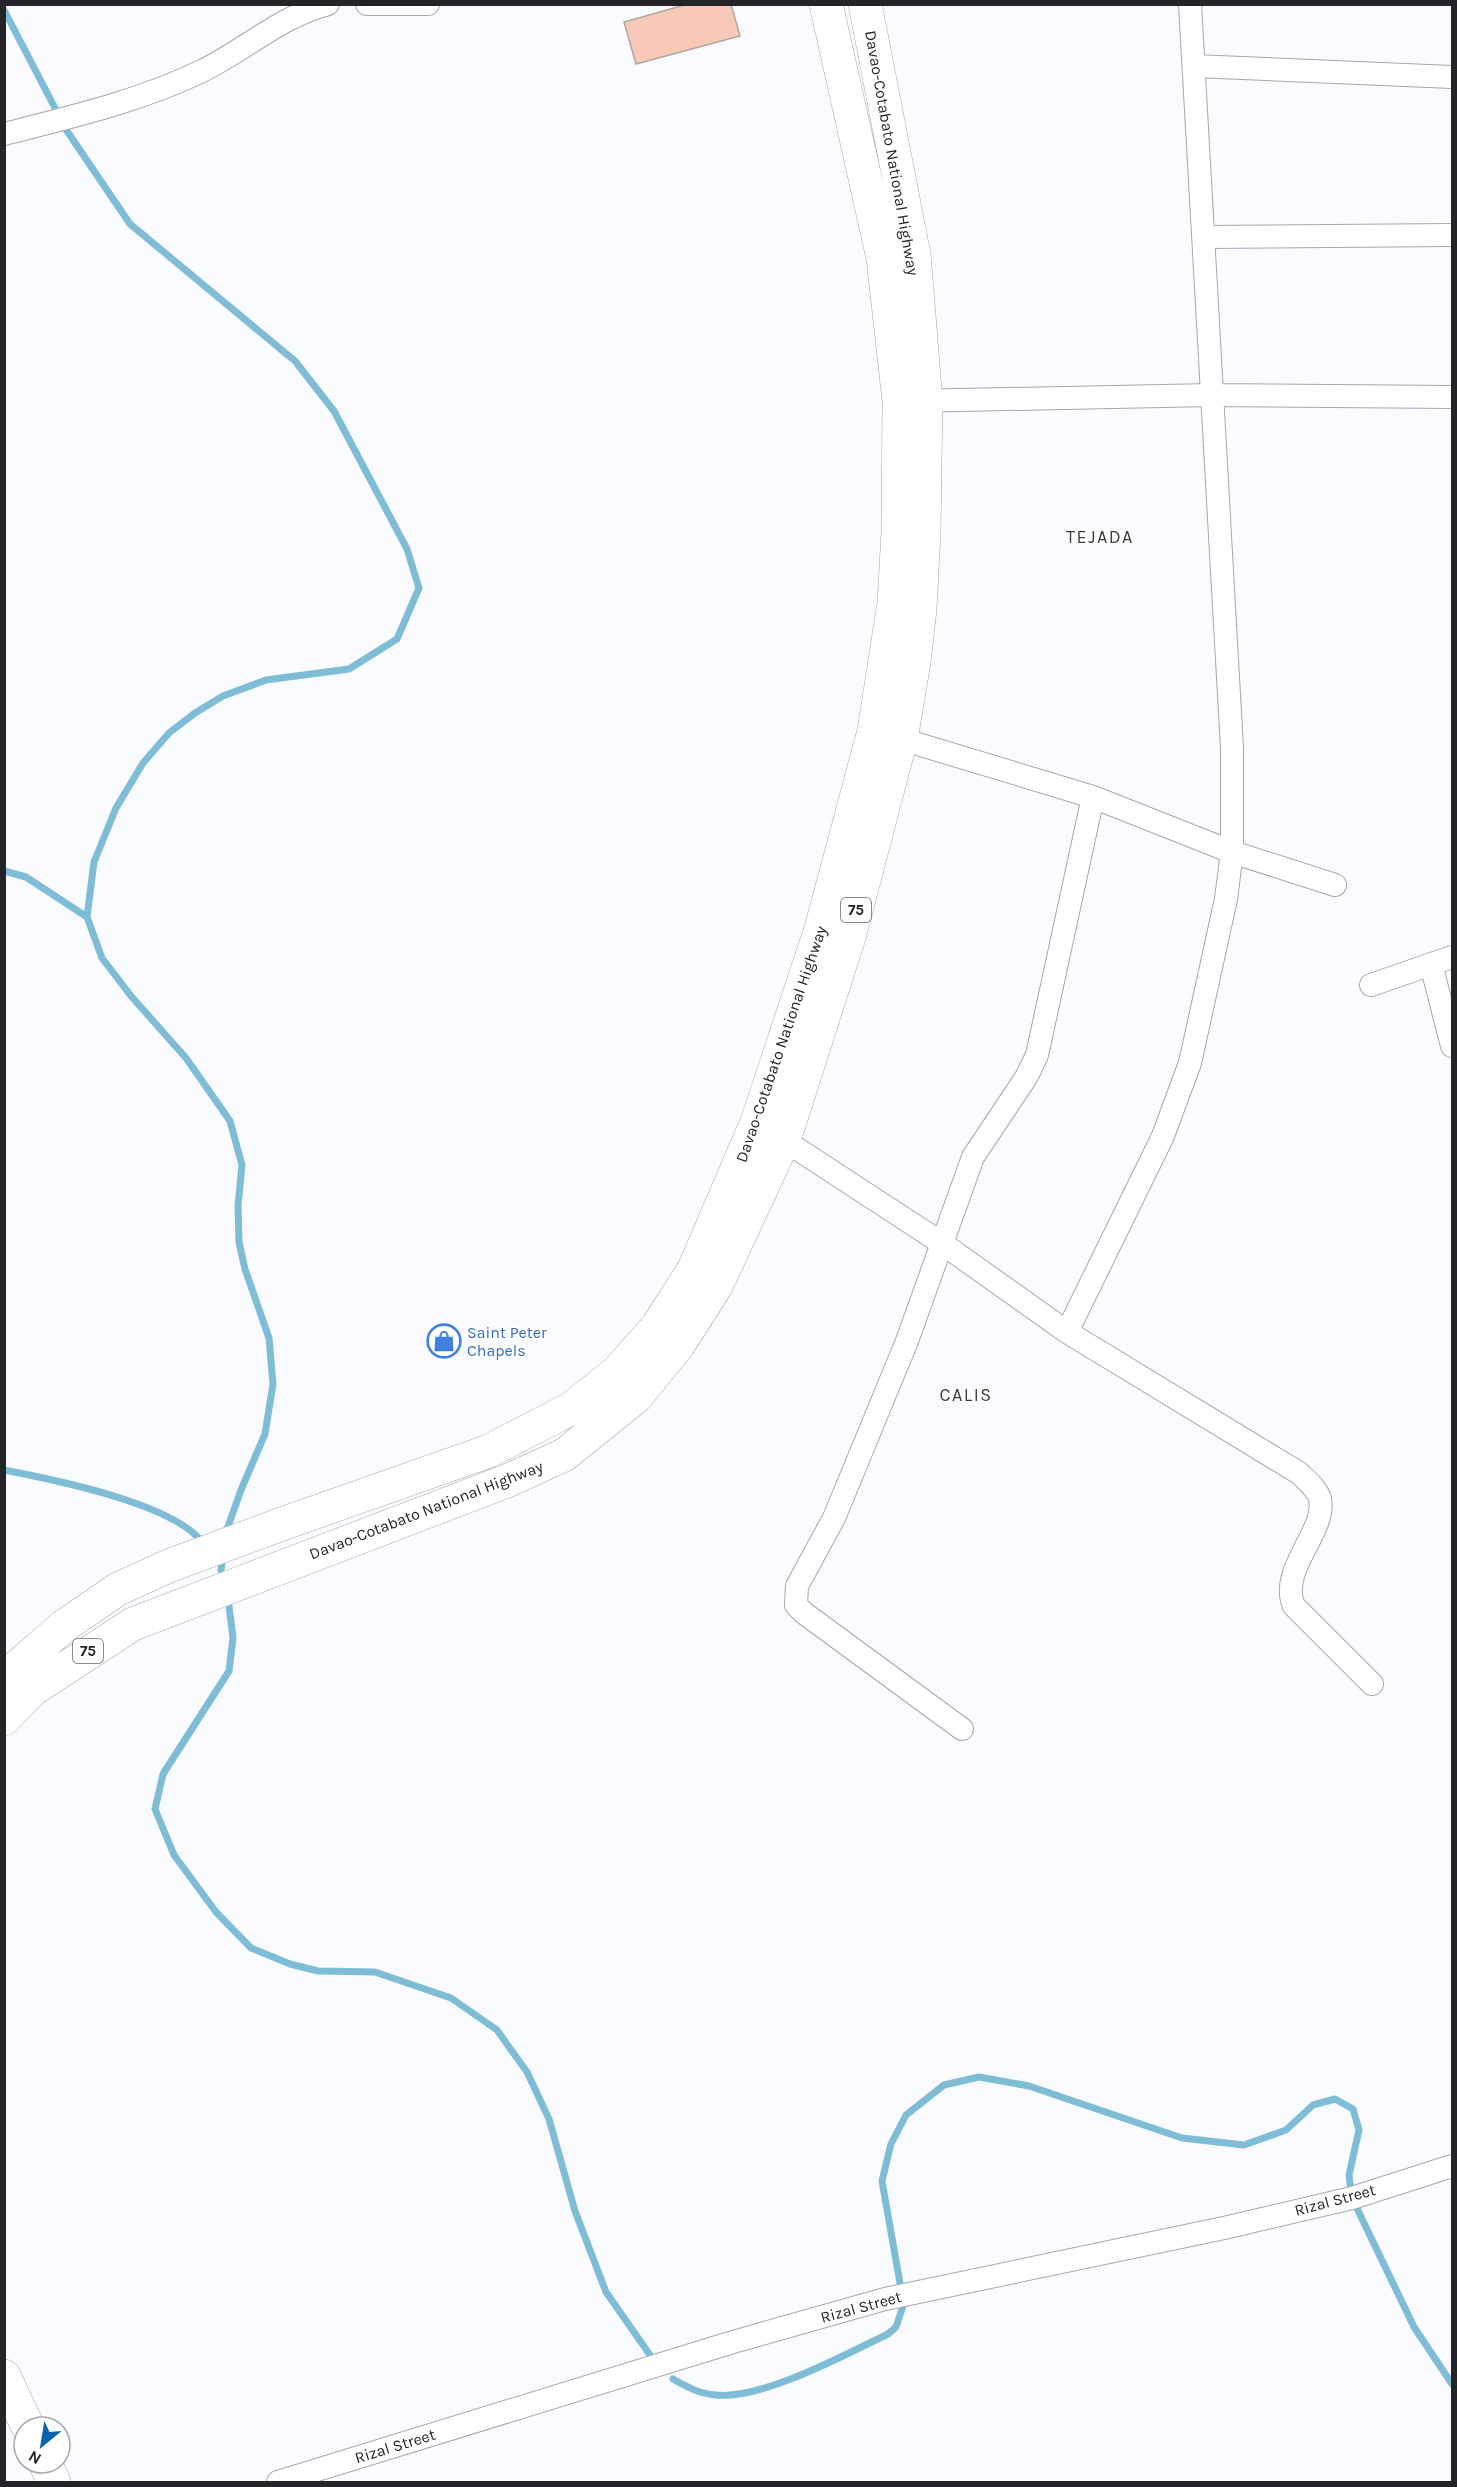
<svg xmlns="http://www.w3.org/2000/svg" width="1457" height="2487" viewBox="0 0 1457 2487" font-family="Karla,sans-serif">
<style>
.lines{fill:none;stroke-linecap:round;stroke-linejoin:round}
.stream{stroke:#7fbdd7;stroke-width:7}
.building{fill:#f9c9b8;stroke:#afa6a3;stroke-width:1.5}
.minor-casing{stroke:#a5a7af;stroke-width:24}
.trunk-casing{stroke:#a5a7af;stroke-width:34}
.minor{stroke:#fff;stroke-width:22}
.trunk{stroke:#fff;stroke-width:33}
.labels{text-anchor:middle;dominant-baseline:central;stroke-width:4.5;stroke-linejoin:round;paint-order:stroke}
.shield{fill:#fff;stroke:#656668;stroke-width:1.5}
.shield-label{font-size:15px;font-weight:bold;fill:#232427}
.street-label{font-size:16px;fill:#232427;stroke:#fff}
.shop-label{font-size:16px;fill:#366cbe;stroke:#fff;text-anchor:start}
.neighbourhood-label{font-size:18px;letter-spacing:1.5px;fill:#393b41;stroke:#fff}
</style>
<rect width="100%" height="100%" fill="#fafbfe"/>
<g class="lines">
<path class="stream" d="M4,10L55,108
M67,131L130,224L295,361L334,411L407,549L419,588L397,639L349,669L266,680L223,696L195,713L169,733L143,763L116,808L94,862L87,917L102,958L131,996L186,1058L230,1121L242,1165L238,1206L239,1242L245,1269L269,1338L273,1384L265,1434L241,1490L225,1535
M4,871L26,877L87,917
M4,1470C51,1479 179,1504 204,1545
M221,1570L223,1555
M228,1598L233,1638L229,1671L163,1774L155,1809L174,1855L216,1912L251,1948L290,1964L318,1971L375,1972L451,1998L497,2030L527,2072L549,2119L575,2211L606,2292L650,2355
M900,2283L882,2181L891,2144L906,2115L944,2085L979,2077L1029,2086L1182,2138L1244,2145L1286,2130L1313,2105L1335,2099L1353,2109L1359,2130L1349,2175L1352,2198L1414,2327L1452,2384
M673,2379C687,2387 700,2394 716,2395C762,2400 846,2354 888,2334L896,2327L903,2306"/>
</g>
<path class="building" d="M688,4H731L740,36L636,64L624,22Z"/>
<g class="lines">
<defs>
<path id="minor" d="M367,4H428
M1194,66L1452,77
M4,134C71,117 140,101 202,71C245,50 281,16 328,4
M1204,237L1452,235
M911,401L1211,395L1452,397
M888,735L1093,797L1232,852L1335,885
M1431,964L1452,1046
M1371,985L1452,957
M773,1133L943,1244L1067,1332L1299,1473C1306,1480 1317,1488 1320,1499C1327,1531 1278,1570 1294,1606L1372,1684
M1067,1332L1163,1136L1190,1063L1226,899L1232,852V748L1190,4
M962,1729L804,1613L796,1605L797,1586L834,1518L907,1341L973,1157L1027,1076L1037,1055L1093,797
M278,2482L733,2342L885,2299L1224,2228L1352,2198L1452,2166"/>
<path id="trunk" d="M4,1678L64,1626L118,1589L171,1565L282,1524L489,1451L572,1408L617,1372L657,1327L694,1269L757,1122L821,929L874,731L894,603L898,532L899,401L883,258L826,4
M4,1719L32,1690L133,1624L507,1481L564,1455L636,1397L679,1344L716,1286L784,1140L849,937L901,739L914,662L920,609L924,533L926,401L914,255L865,4
M4,2376L28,2427
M45,2463L54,2482"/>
</defs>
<use href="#minor" class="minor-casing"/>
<use href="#trunk" class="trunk-casing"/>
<use href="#minor" class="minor"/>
<use href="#trunk" class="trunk"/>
</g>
<defs>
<symbol id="shop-ring" viewBox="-11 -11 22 22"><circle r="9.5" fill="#fff" stroke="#3f7fe0" stroke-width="1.5"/><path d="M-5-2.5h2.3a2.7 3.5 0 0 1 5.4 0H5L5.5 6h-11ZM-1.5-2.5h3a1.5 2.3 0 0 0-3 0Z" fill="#3f7fe0"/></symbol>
</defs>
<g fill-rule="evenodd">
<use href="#shop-ring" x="425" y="1322" width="38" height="38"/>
</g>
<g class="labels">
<g class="shield">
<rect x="841" y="898" width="30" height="24" rx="4.5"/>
<rect x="73" y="1639" width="30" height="24" rx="4.5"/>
</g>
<g class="shield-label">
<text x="856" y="910">75</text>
<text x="88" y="1651">75</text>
</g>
<g class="street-label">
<text transform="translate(892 153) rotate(80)">Davao-Cotabato National Highway</text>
<text transform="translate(781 1044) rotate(-71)">Davao-Cotabato National Highway</text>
<text transform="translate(426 1510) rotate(-21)">Davao-Cotabato National Highway</text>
<text transform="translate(1335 2200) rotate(-15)">Rizal Street</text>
<text transform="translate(861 2307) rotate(-15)">Rizal Street</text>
<text transform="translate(395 2446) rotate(-17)">Rizal Street</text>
</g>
<g class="shop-label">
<text x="467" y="1332">Saint Peter<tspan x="467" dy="18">Chapels</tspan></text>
</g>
<g class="neighbourhood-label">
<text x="1100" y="537">TEJADA</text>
<text x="966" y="1395">CALIS</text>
</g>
</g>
<rect width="1457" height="2487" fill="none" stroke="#232427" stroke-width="12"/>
<g transform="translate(42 2445) rotate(210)"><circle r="28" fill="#ffffff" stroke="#a7a7a9" stroke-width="1.5"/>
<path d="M0-4.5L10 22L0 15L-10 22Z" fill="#0863b0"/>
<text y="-9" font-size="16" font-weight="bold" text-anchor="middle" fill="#232427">N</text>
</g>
</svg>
